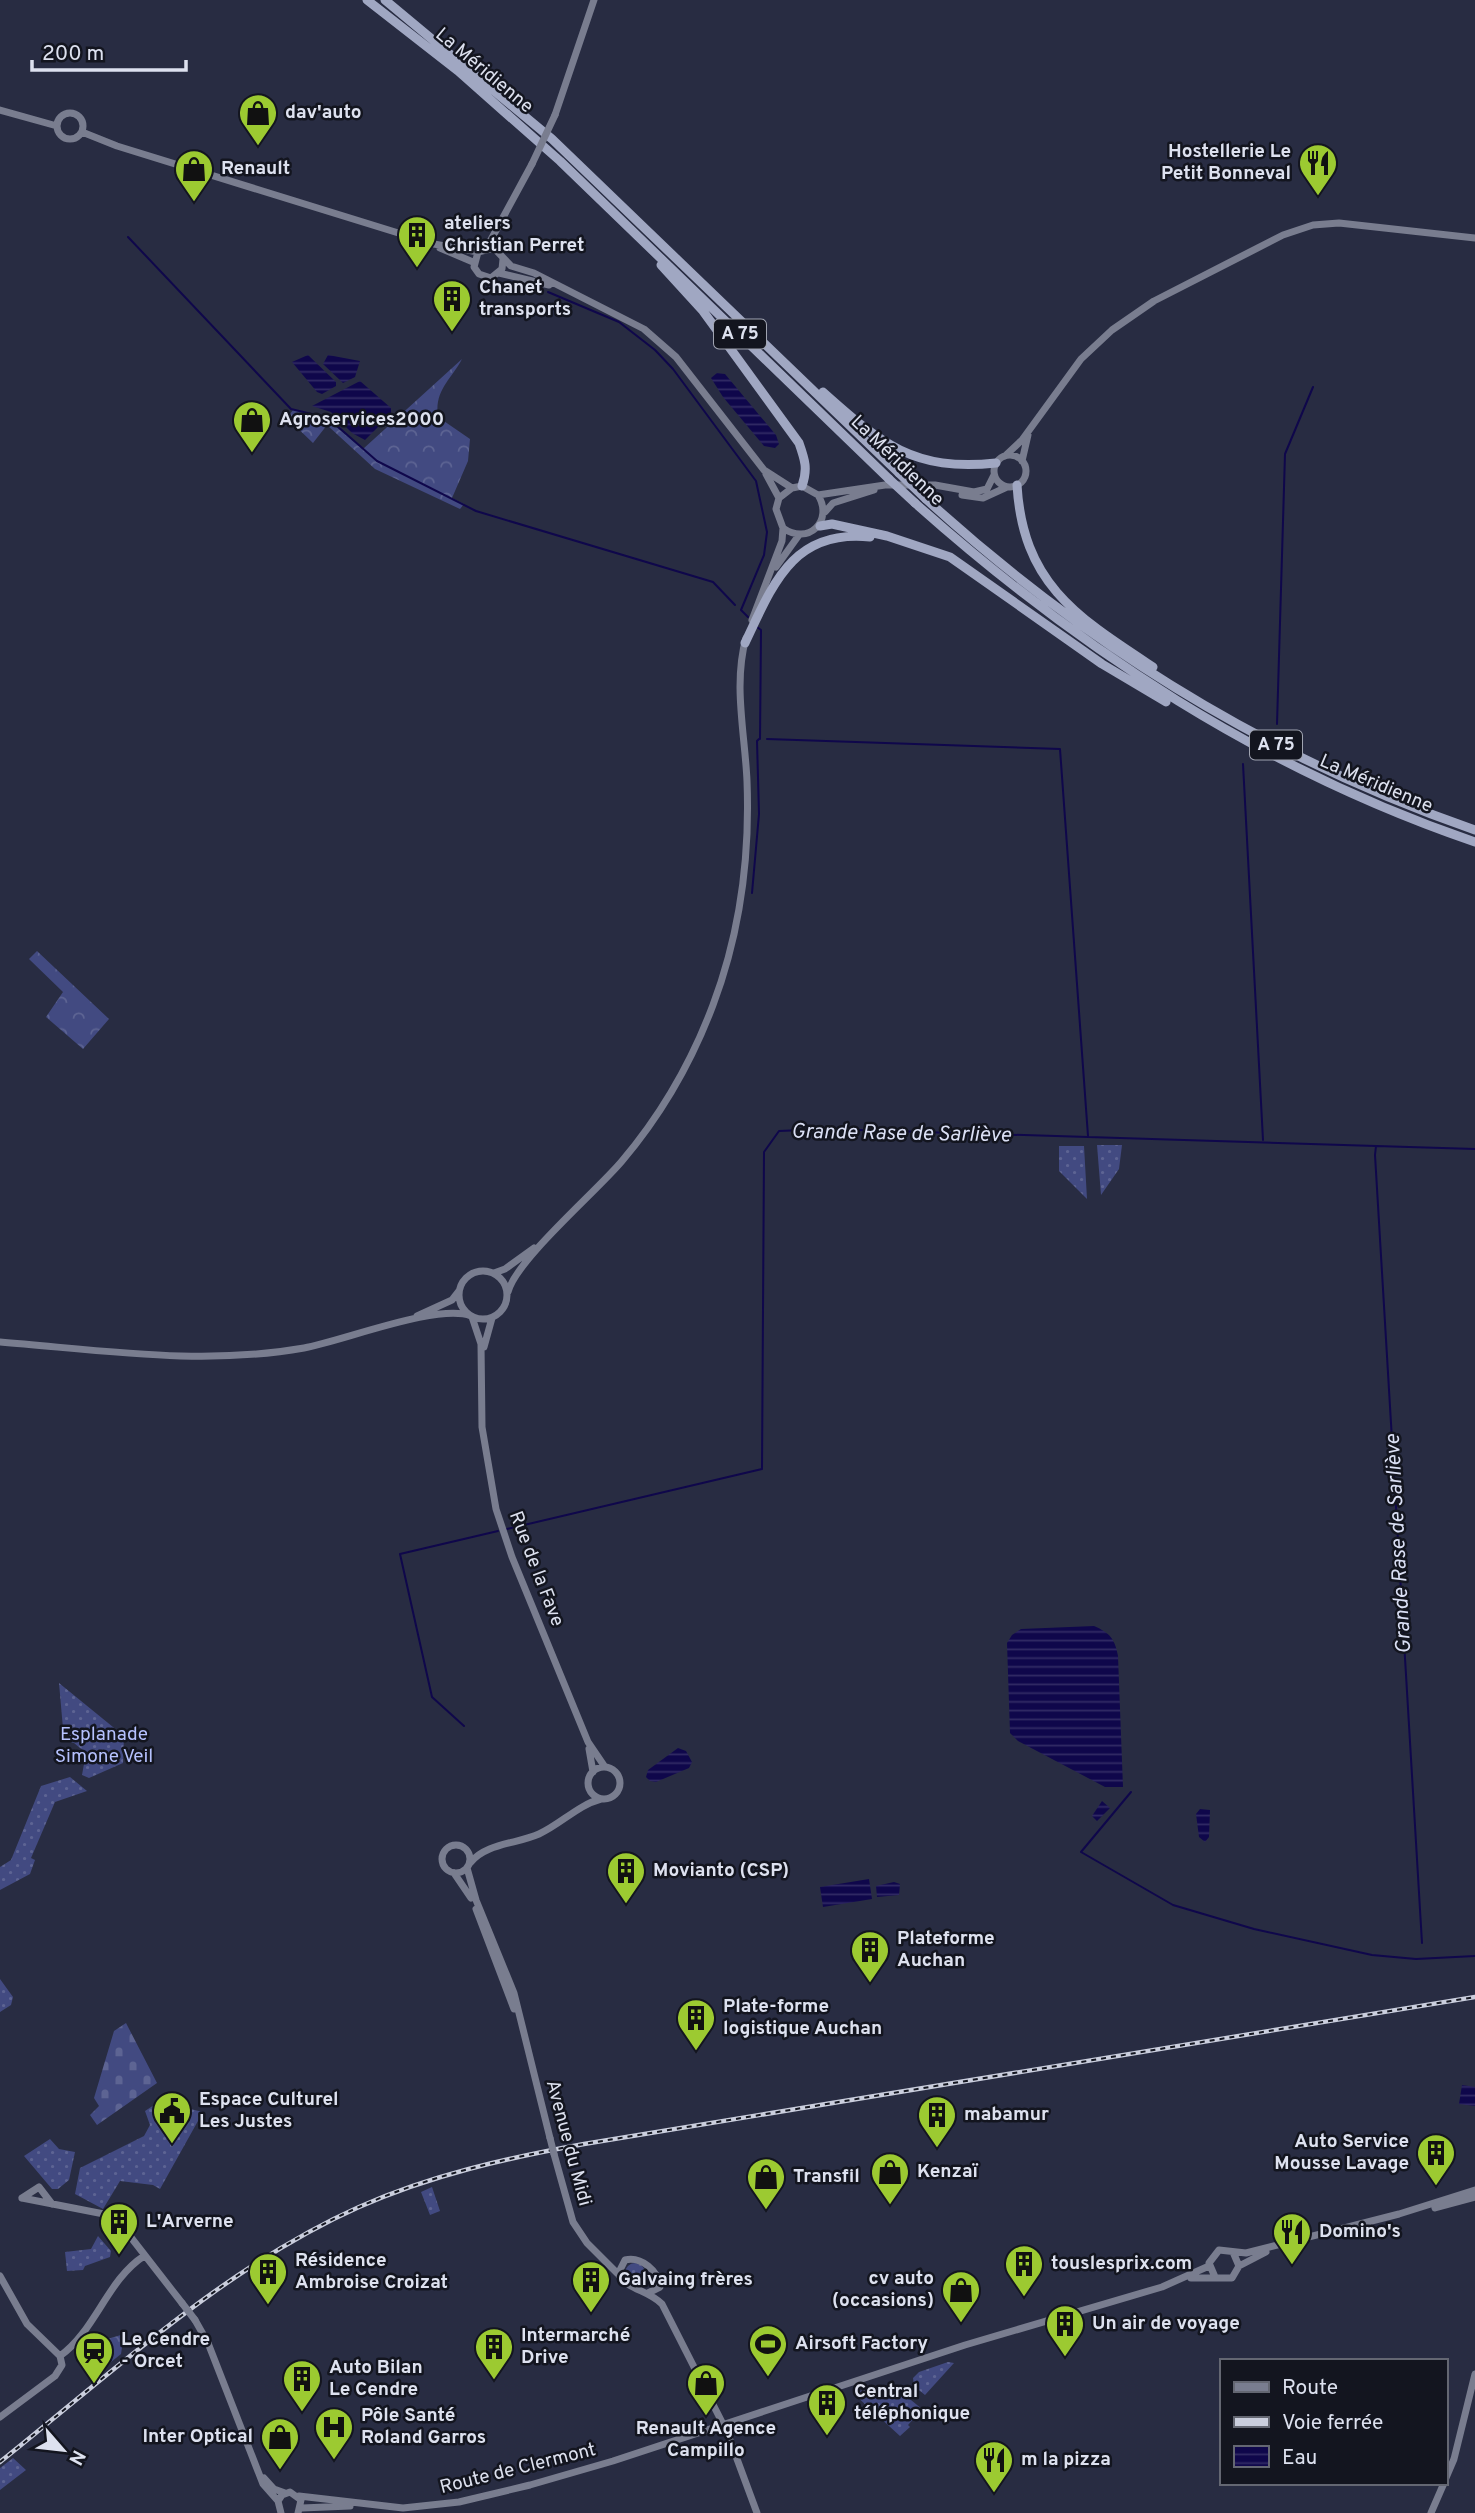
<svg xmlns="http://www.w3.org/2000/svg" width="1475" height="2513" viewBox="0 0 1475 2513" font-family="Overpass,sans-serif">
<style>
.grass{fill:url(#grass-dots)}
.forest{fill:url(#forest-crowns)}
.cemetery{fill:url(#cemetery-stones)}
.water{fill:url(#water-rules)}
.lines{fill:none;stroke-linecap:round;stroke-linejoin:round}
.stream{stroke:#0f074b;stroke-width:2}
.secondary{stroke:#797d8f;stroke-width:7}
.highway{stroke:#a0a7c2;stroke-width:9}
.rail-casing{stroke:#cacedd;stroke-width:4.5}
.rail{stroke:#13151f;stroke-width:2;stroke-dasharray:5;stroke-linecap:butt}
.secondary-bridge{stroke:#797d8f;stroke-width:7}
.highway-bridge{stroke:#a0a7c2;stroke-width:9}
.labels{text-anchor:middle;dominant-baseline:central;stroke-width:5;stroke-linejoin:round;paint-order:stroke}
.shield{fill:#13151f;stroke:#a0a4b1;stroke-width:2}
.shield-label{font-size:18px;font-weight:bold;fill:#dde1ef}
.street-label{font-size:19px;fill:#dde1ef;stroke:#13151f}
.poi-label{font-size:19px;font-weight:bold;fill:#dde1ef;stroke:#13151f;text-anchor:start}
.park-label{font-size:19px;fill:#b5c1fe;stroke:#13151f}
.water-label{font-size:21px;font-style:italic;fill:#dadff4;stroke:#13151f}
</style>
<defs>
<pattern id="grass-dots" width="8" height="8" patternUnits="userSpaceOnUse" patternTransform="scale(1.75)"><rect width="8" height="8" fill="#424a81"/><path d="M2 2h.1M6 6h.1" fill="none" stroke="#5d6493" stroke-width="1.8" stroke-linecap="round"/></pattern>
<pattern id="forest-crowns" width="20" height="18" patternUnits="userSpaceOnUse" patternTransform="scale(1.75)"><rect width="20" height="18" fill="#424a81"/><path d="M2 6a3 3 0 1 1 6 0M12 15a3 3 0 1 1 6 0" fill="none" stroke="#5d6493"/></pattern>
<pattern id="cemetery-stones" width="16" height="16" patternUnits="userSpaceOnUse" patternTransform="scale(1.75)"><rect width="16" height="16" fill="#424a81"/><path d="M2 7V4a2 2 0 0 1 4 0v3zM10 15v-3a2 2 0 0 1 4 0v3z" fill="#5d6493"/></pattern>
<pattern id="water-rules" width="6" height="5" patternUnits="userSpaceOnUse" patternTransform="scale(1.75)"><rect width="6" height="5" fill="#0f074b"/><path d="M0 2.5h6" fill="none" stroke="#322b65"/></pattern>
</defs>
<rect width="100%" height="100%" fill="#282c42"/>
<path class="grass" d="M1097,1145H1122L1119,1169L1101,1195Z
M1059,1146H1084L1087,1199L1059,1171Z
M59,1683L124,1736L123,1763L89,1778L82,1775L86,1753L74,1743L64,1740Z
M70,1777L87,1791L55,1802L31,1858L35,1860L30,1874L0,1890V1867L11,1860L41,1786Z
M0,1979L13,1997L11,2005L0,2012Z
M166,2097L169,2104L203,2112L160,2189L153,2185L120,2181L103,2209L75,2194L80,2168L144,2136L150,2125L145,2111Z
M50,2139L59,2149L75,2152L69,2180L58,2189H52L24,2156Z
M432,2187L440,2211L430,2215L421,2192Z
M98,2236L111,2251L110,2257L85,2266L83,2270L67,2271L65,2252L91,2249Z
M625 2273a10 10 0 1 1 20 0a10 10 0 1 1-20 0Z
M948,2362L954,2363L925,2395L914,2386L913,2378L919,2372Z
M895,2387L922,2409L908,2425L910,2427L900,2436L855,2395L857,2391Z
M13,2458L26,2470L0,2490V2468Z"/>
<path class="forest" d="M462,359C451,380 434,390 438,417L470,439L468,461L452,498L464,504L460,509L375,469L327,425L313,443L287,418L293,410L323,416L363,449Z
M37,951L109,1019L83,1049L46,1017L63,992L29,959Z
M124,2334L121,2354L101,2370L87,2358L101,2341Z"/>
<path class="cemetery" d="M126,2023L157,2083L97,2125L90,2115L99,2106L94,2098L114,2031Z"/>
<path class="water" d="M308,355L336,382V386L322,394L317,392L292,362Z
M328,355L360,361L355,377L343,383L323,364Z
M717,373L725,374L776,435L779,444L775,448L764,446L723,397L711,378Z
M360,381L391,408V414L365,440L352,433L331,412L312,406Z
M1094,1626C1110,1633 1115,1639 1118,1656L1123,1787H1105L1018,1741L1010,1733L1007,1643L1012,1635L1021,1629Z
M678,1748L686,1751L692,1762L689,1768L656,1782L650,1781L646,1777L648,1770Z
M1102,1801L1110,1808L1097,1821L1092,1816Z
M1200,1809L1210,1810L1209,1837L1205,1842L1199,1837L1196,1814Z
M869,1879L872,1899L823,1907L820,1887Z
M894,1882L900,1884L899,1895L877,1897L876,1886Z
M1462,2085L1475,2087V2106L1459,2104Z"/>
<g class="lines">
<path class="stream" d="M128,237L291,409L328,418L377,461L476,511L713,582L735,605
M548,292L619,322L655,350L673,369L756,481L767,532L764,555L741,610L748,617
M757,627L761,630L760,739
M1277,724L1285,454L1313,387
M767,739L1060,749L1088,1136
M1243,764L1263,1140
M752,893L759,814L757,741L759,739
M507,1529L762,1469L764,1152L779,1131L827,1129L1376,1146
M464,1726L432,1697L400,1554L498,1531
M1131,1792L1081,1852L1173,1905L1254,1929L1372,1955L1416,1959L1475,1956
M1422,1943L1375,1155L1376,1146L1475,1149"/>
<path class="secondary" d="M0,110L57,126
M57 126a13 13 0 1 1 26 0a13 13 0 1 1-26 0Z
M555,115L594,0
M82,132L117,146L434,244L478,252
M487,247L532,164
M440,248L473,262
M503,259L502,269L491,278L479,274L474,267L478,252L494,248L511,266L534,273L644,329L676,357L764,470L792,488
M499,273L549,285
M994 471a16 16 0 1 1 32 0a16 16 0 1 1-32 0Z
M1005,456L1022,440L1081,359L1112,330L1154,301L1283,235L1313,225L1339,223L1475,238
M1022,461L1028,435
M766,474L779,498
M818,495C834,521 808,546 783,528L776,509L779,498L792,488L802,486L818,495L885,485H935L974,492L987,489L994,475
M962,495L983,498L1007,487
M825,512L833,503L874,490
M776,567L799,535
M752,620L782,541L783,528
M459 1295a24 24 0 1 1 48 0a24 24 0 1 1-48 0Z
M494,1273L505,1269L534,1248
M508,1292C516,1260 597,1191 622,1161C661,1115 692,1061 713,1005C740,933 750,857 747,781C745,734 733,684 746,638
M417,1316L452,1300L459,1291
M472,1317L481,1344L482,1427L496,1509L512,1557L588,1742L605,1767
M0,1342C101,1350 203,1366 304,1348C343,1341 438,1303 471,1316
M484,1347L492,1318
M589,1749L593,1772
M588 1783a16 16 0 1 1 32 0a16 16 0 1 1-32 0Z
M442 1859a14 14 0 1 1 28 0a14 14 0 1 1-28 0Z
M470,1863C486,1843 517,1844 539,1834C561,1824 578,1805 601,1799
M467,1868L476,1900L514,1993L550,2138
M454,1873L471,1898
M476,1909L514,2009
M554,2154L573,2222L587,2243L617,2273
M22,2198L109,2215L119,2222L182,2303
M22,2198L39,2187L52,2204
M1435,2208L1475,2197
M1239,2266L1266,2252
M0,2276L27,2324L60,2356
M1215,2277L1209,2263L1219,2250L1246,2253L1399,2214L1475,2190
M1191,2278H1232L1239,2266L1233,2252
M648,2293L660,2287C659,2271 641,2256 625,2260L618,2274C628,2290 648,2290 662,2304L727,2432L757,2513
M195,2320L208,2343L263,2484L278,2501
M60,2356C96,2330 107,2280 144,2256
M0,2417L55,2376L62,2365L60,2356
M264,2478L274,2489L285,2493
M1445,2480L1454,2459L1475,2374
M299,2496L403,2508L459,2502L530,2485L613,2461L965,2345L1162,2287L1209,2266
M302,2508L350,2506
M281,2513L278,2501L282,2495L290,2492L301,2500L298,2513
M1431,2513L1444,2483"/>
<path class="highway" d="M367,0L458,71L560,161L889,479
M385,0L552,139L899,473
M661,265L703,311L799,443C805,460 808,469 802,486
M823,392C880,443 914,472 996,463
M1017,485C1023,584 1077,617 1153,667
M926,499C1086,645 1270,759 1475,830
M915,503C1081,651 1264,770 1475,842
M820,526L832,524L887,536L950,557L1102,664L1166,702
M745,643C773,584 793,529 870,537"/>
<defs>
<path id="rail" d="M0,2462C114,2371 225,2267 359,2207C431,2175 507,2158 584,2144L1475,1997"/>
</defs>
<use href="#rail" class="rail-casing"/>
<use href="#rail" class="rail"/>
<path class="secondary-bridge" d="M532,164L555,115
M550,2138L554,2154
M182,2303L195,2320"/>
<path class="highway-bridge" d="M899,473L926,499
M889,479L915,503"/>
</g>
<defs>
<symbol id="shop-pin" viewBox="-11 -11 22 30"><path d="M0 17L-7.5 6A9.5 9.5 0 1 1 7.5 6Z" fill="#9cca31" stroke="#13151f"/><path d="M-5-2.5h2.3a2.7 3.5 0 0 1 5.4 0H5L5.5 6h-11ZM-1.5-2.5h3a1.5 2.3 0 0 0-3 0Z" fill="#111"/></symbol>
<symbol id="restaurant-pin" viewBox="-11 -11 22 30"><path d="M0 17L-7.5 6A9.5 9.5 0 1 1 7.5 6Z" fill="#9cca31" stroke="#13151f"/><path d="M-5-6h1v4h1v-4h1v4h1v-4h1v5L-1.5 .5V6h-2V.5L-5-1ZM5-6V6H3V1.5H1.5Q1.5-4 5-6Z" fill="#111"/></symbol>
<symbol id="building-pin" viewBox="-11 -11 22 30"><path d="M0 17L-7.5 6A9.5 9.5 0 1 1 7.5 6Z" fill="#9cca31" stroke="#13151f"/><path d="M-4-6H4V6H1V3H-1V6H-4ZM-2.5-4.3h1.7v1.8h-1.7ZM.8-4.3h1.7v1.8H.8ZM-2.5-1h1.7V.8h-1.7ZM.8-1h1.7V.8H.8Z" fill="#111"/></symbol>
<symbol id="civic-pin" viewBox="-11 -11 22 30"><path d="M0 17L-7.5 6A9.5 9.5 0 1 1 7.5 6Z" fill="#9cca31" stroke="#13151f"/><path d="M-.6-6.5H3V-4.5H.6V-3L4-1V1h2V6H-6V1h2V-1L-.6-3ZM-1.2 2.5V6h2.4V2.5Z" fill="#111"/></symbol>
<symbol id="stadium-pin" viewBox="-11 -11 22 30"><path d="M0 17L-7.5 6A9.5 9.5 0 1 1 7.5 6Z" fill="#9cca31" stroke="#13151f"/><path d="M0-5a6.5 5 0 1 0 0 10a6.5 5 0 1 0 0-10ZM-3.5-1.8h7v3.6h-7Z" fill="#111"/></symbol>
<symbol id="station-pin" viewBox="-11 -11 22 30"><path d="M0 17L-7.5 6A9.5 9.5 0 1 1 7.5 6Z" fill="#9cca31" stroke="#13151f"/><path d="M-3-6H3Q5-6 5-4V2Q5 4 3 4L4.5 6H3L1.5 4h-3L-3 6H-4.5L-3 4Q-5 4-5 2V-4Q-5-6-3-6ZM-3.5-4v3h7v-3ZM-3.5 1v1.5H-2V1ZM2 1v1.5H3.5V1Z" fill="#111"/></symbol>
<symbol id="hospital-pin" viewBox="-11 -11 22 30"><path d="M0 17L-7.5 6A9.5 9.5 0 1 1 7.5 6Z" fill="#9cca31" stroke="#13151f"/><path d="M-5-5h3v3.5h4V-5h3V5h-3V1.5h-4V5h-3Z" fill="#111"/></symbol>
</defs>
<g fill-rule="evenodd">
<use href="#shop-pin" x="236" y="91" width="44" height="60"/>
<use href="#restaurant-pin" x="1296" y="141" width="44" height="60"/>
<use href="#shop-pin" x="172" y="147" width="44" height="60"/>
<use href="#building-pin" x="395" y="213" width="44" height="60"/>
<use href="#building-pin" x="430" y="277" width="44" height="60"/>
<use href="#shop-pin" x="230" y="398" width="44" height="60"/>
<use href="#building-pin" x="604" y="1849" width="44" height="60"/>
<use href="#building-pin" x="848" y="1928" width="44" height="60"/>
<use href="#building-pin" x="674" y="1996" width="44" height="60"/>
<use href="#civic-pin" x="150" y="2089" width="44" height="60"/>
<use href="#building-pin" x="915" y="2093" width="44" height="60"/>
<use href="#building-pin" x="1414" y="2131" width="44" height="60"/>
<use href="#shop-pin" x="868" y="2150" width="44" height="60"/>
<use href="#shop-pin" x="744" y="2155" width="44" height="60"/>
<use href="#building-pin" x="97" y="2200" width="44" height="60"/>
<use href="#restaurant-pin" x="1270" y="2210" width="44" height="60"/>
<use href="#building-pin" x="1002" y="2242" width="44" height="60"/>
<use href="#building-pin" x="246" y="2250" width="44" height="60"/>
<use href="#building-pin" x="569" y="2258" width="44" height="60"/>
<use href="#shop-pin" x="939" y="2268" width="44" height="60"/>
<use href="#building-pin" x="1043" y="2302" width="44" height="60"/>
<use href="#stadium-pin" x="746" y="2322" width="44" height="60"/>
<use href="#building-pin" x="472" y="2325" width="44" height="60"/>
<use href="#station-pin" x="72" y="2329" width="44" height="60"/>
<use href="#building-pin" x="280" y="2357" width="44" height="60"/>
<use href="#shop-pin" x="684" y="2361" width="44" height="60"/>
<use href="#building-pin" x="805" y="2381" width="44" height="60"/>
<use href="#hospital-pin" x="312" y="2405" width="44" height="60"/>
<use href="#shop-pin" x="258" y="2415" width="44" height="60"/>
<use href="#restaurant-pin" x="972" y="2438" width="44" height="60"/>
</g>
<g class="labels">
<g class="shield">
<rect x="714" y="319.5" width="52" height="29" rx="5"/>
<rect x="1250" y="730.5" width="52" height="29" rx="5"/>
</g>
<g class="shield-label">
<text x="740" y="334">A 75</text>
<text x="1276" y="745">A 75</text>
</g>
<g class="street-label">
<text transform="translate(484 71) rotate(40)">La Méridienne</text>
<text transform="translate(897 461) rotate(44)">La Méridienne</text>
<text transform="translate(1376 784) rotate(23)">La Méridienne</text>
<text transform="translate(536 1569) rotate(69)">Rue de la Fave</text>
<text transform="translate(568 2143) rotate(75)">Avenue du Midi</text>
<text transform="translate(518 2469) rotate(-14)">Route de Clermont</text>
</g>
<g class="poi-label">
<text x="285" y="113">dav'auto</text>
<text x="1291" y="152" text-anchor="end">Hostellerie Le<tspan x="1291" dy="22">Petit Bonneval</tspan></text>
<text x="221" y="169">Renault</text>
<text x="444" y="224">ateliers<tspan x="444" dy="22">Christian Perret</tspan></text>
<text x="479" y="288">Chanet<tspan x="479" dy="22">transports</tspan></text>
<text x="279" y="420">Agroservices2000</text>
<text x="653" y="1871">Movianto (CSP)</text>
<text x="897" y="1939">Plateforme<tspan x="897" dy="22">Auchan</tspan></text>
<text x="723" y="2007">Plate-forme<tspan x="723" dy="22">logistique Auchan</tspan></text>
<text x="199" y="2100">Espace Culturel<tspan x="199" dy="22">Les Justes</tspan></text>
<text x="964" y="2115">mabamur</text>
<text x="1409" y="2142" text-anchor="end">Auto Service<tspan x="1409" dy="22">Mousse Lavage</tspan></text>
<text x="917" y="2172">Kenzaï</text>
<text x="793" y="2177">Transfil</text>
<text x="146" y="2222">L'Arverne</text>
<text x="1319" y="2232">Domino's</text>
<text x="295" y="2261">Résidence<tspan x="295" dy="22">Ambroise Croizat</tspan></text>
<text x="1051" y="2264">touslesprix.com</text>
<text x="934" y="2279" text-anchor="end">cv auto<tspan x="934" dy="22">(occasions)</tspan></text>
<text x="618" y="2280">Galvaing frères</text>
<text x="1092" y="2324">Un air de voyage</text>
<text x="521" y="2336">Intermarché<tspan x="521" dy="22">Drive</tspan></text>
<text x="121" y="2340">Le Cendre<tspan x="121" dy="22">- Orcet</tspan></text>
<text x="795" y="2344">Airsoft Factory</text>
<text x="329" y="2368">Auto Bilan<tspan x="329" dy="22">Le Cendre</tspan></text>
<text x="854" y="2392">Central<tspan x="854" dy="22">téléphonique</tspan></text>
<text x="361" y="2416">Pôle Santé<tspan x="361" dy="22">Roland Garros</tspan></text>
<text x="706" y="2429" text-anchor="middle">Renault Agence<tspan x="706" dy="22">Campillo</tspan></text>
<text x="253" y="2437" text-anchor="end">Inter Optical</text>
<text x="1021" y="2460">m la pizza</text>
</g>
<g class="park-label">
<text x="104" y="1735">Esplanade<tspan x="104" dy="22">Simone Veil</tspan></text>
</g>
<g class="water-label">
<text transform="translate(901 1134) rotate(1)">Grande Rase de Sarliève</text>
<text transform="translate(1399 1544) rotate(-93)">Grande Rase de Sarliève</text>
</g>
</g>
<rect x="1220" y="2359" width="228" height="126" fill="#13151f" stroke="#646772" stroke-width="2"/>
<rect x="1234" y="2382" width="35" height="10" fill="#797d8f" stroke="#646772" stroke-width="2"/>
<text x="1282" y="2394" font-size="21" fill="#dde1ef">Route</text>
<rect x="1234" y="2417" width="35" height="10" fill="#cacedd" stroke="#646772" stroke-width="2"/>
<text x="1282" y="2429" font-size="21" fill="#dde1ef">Voie ferrée</text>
<rect x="1234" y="2446" width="35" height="21" fill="url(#water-rules)" stroke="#646772" stroke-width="2"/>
<text x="1282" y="2464" font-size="21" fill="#dde1ef">Eau</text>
<g transform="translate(63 2450) rotate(118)" stroke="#13151f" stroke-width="5" paint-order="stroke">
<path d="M0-5L12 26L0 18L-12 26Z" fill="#dde1ef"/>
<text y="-10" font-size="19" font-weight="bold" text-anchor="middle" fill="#dde1ef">N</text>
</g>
<path d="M32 60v10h154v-10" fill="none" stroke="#dde1ef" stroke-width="3.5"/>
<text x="42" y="60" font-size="21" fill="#dde1ef" stroke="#13151f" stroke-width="5" paint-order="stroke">200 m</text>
</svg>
